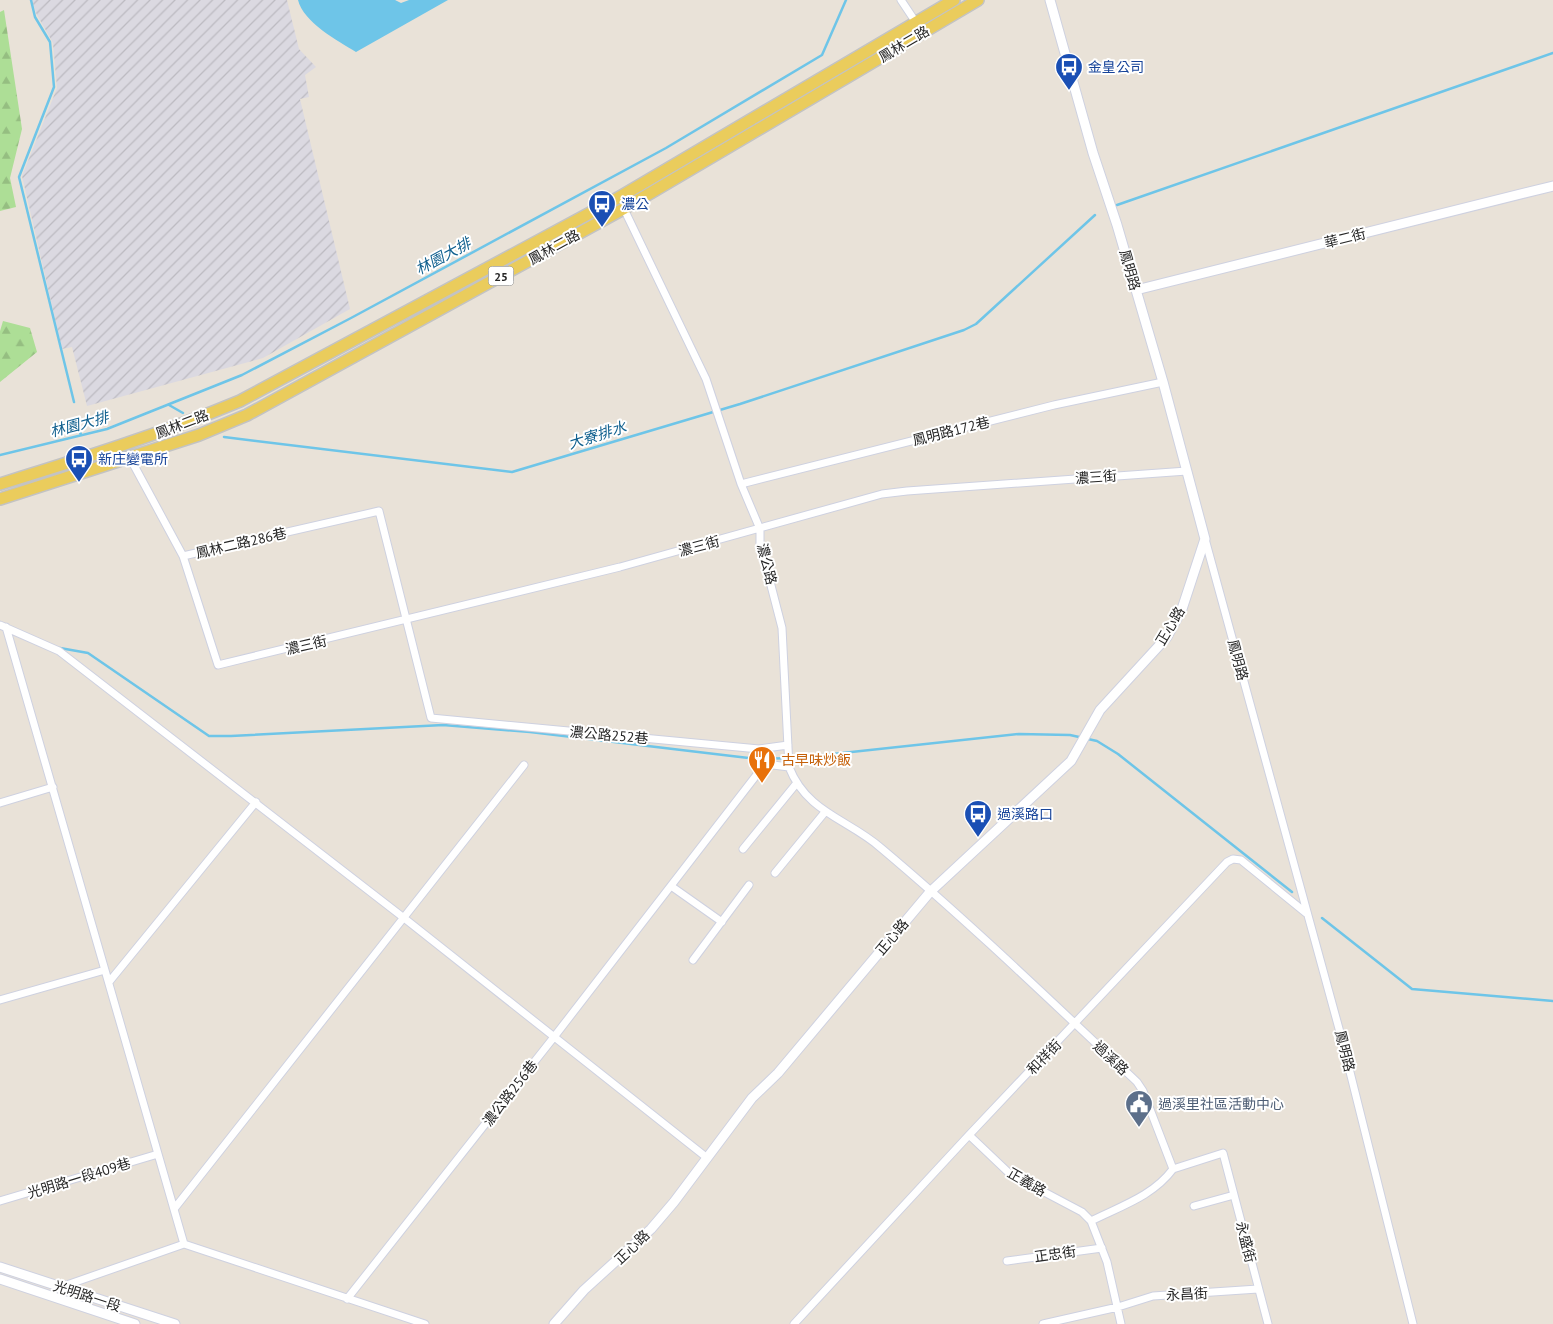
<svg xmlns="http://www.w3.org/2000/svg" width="1553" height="1324" viewBox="0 0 1553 1324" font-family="'PT Sans','Noto Sans TC',sans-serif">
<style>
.industrial{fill:url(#industrial-furrows)}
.forest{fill:url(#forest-firs)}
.water{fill:#6ec5e8}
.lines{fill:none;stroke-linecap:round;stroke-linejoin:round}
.stream{stroke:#6ec5e8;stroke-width:2.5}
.minor-casing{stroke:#ced1e0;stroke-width:9}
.tertiary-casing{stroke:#ced1e0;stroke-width:11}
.primary-casing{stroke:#c3c3c3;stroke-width:14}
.minor{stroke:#fff;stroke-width:7}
.tertiary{stroke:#fff;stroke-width:9}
.primary{stroke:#eacc5c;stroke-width:11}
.labels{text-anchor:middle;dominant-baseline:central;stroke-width:4;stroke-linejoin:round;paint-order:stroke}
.shield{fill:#fff;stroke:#686868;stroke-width:1}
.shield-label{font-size:12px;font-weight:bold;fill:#272727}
.street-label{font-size:14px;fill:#272727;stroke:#fff}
.transit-label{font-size:14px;fill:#164399;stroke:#fff;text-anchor:start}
.food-label{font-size:14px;fill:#c56008;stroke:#fff;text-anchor:start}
.service-label{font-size:14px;fill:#4e5e75;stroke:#fff;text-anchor:start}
.water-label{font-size:15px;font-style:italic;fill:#12618f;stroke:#fff}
</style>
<defs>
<pattern id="industrial-furrows" width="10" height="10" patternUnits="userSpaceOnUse" patternTransform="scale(1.25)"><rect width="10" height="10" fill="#dbd9e1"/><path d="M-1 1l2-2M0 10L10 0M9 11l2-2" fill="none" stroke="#bcbac1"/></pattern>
<pattern id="forest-firs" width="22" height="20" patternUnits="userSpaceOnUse" patternTransform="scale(1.25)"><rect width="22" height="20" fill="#adde96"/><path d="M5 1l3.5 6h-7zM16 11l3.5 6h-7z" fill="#95be81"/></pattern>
</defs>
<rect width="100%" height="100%" fill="#e9e2d8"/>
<path class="industrial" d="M32,0H287L299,49L316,67L305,75L309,97L300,99L350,309L263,358L87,406L72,347L62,349L22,176L57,88L53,43L36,13Z"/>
<path class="forest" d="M4,10L22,129L10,178L16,207L0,211V12Z
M3,321L30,328L37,352L0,382V331Z"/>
<path class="water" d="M298,0H395L401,3L409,0H448L356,52C338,41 303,22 298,0Z"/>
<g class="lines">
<path class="stream" d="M31,0L35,17L50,42L54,87L19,177L74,402
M1117,205L1553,53
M169,405L183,413
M78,426L81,435
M224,437L512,472L740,404L964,330L976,324L1095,215
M0,455L107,429L242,375L351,318L666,148L822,55L846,0
M60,648L88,653L209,736H231L443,725L530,732L757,759L796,758L1019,734L1070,735L1097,741L1118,754L1292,892
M1322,918L1412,989L1553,1001"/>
<defs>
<path id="minor" d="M901,0L923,33
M623,207L706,379L741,484L760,529V543L782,628L789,767C807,813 848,819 881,848C969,922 1053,1003 1137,1082L1143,1091L1173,1169C1153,1196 1121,1206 1091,1221L1107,1262L1121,1324
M130,458L183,556L379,511L431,718L759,749L788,745
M741,484L1054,405L1163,382
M1205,539L1341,1036L1413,1324
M183,556L218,665L620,567L882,494L907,491L1187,471
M0,625L59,651L404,918L706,1157
M6,627L184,1244
M0,803L53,787
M743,849L796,784
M775,873L825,812
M671,886L722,922
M693,960L749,885
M109,982L256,802
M0,1000L105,970
M969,1135L1010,1174L1082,1212L1091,1221
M1173,1169L1223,1153L1268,1324
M0,1201L158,1154
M1194,1206L1234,1195
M174,1209L524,765
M1007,1261L1102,1248
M61,1287L184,1244L425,1324
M347,1299L554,1037L765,764L789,767
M794,1324L969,1135L1227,862L1233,859L1241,860L1306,913
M1043,1324L1118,1307L1153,1296L1258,1289"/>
<path id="tertiary" d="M1136,290L1553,186
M0,1267L175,1324
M0,1279L135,1324
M554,1324L584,1290L651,1229L674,1202L752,1098L778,1073L930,892L1071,761L1100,710L1167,637L1182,609L1205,539L1163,382L1117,225L1093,153L1050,0"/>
<path id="primary" d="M0,484C81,459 161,434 240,401L618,198L954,0
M0,499L199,435L247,415L625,208L978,0"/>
</defs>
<use href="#minor" class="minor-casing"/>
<use href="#tertiary" class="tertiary-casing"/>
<use href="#primary" class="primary-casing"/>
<use href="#minor" class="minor"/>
<use href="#tertiary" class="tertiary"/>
<use href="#primary" class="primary"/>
</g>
<defs>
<symbol id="bus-pin" viewBox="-11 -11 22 30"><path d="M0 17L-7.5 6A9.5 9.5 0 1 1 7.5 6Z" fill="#1a4fb4" stroke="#fff"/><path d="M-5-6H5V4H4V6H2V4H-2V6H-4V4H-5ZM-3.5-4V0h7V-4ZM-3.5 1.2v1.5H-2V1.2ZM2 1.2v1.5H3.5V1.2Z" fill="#fff"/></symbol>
<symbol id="restaurant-pin" viewBox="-11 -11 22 30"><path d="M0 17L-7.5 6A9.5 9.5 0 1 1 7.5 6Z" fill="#e8710a" stroke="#fff"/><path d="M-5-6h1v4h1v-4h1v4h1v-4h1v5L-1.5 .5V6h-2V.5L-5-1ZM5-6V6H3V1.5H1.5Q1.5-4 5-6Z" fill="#fff"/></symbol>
<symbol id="civic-pin" viewBox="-11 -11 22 30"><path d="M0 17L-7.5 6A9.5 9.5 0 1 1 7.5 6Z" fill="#5c6f8a" stroke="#fff"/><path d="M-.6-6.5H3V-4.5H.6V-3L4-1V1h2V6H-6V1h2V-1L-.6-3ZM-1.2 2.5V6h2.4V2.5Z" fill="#fff"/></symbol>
</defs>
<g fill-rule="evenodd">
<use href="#bus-pin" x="1053" y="51" width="32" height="43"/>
<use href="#bus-pin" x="586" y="188" width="32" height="43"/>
<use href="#bus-pin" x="63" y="443" width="32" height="43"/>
<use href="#restaurant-pin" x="746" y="744" width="32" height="43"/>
<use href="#bus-pin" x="962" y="798" width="32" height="43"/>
<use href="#civic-pin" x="1123" y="1088" width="32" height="43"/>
</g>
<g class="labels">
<rect class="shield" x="488.5" y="266.5" width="25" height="19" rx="4"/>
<g class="shield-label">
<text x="501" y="276">25</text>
</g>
<g class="street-label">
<text transform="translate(904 44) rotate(-31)">鳳林二路</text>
<text transform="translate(1345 238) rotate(-14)">華二街</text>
<text transform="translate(554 247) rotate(-29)">鳳林二路</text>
<text transform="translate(1130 270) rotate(74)">鳳明路</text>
<text transform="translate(182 424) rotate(-21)">鳳林二路</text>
<text transform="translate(951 431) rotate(-14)">鳳明路172巷</text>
<text transform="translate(1096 477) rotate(-4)">濃三街</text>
<text transform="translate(241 543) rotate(-13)">鳳林二路286巷</text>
<text transform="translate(699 546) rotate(-15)">濃三街</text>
<text transform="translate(767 564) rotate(76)">濃公路</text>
<text transform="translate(1170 626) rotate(-59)">正心路</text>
<text transform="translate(306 645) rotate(-13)">濃三街</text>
<text transform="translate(1238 660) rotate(75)">鳳明路</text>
<text transform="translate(609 735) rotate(5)">濃公路252巷</text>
<text transform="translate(892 937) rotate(-50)">正心路</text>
<text transform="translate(1345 1051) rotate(76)">鳳明路</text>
<text transform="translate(1044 1057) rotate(-46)">和祥街</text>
<text transform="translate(1111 1058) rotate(43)">過溪路</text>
<text transform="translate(510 1093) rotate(-52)">濃公路256巷</text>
<text transform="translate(79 1178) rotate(-17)">光明路一段409巷</text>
<text transform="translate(1027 1182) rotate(30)">正義路</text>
<text transform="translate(1246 1242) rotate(76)">永盛街</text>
<text transform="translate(632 1247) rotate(-44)">正心路</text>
<text transform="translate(1055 1254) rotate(-8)">正忠街</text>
<text transform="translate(1187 1294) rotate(-3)">永昌街</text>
<text transform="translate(87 1296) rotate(18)">光明路一段</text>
</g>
<g class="transit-label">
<text x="1088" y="67">金皇公司</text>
<text x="621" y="204">濃公</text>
<text x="98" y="459">新庄變電所</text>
<text x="997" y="814">過溪路口</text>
</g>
<g class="food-label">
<text x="781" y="760">古早味炒飯</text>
</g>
<g class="service-label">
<text x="1158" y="1104">過溪里社區活動中心</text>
</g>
<g class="water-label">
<text transform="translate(443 256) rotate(-28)">林園大排</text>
<text transform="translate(79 424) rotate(-15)">林園大排</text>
<text transform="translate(597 435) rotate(-17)">大寮排水</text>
</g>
</g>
</svg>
